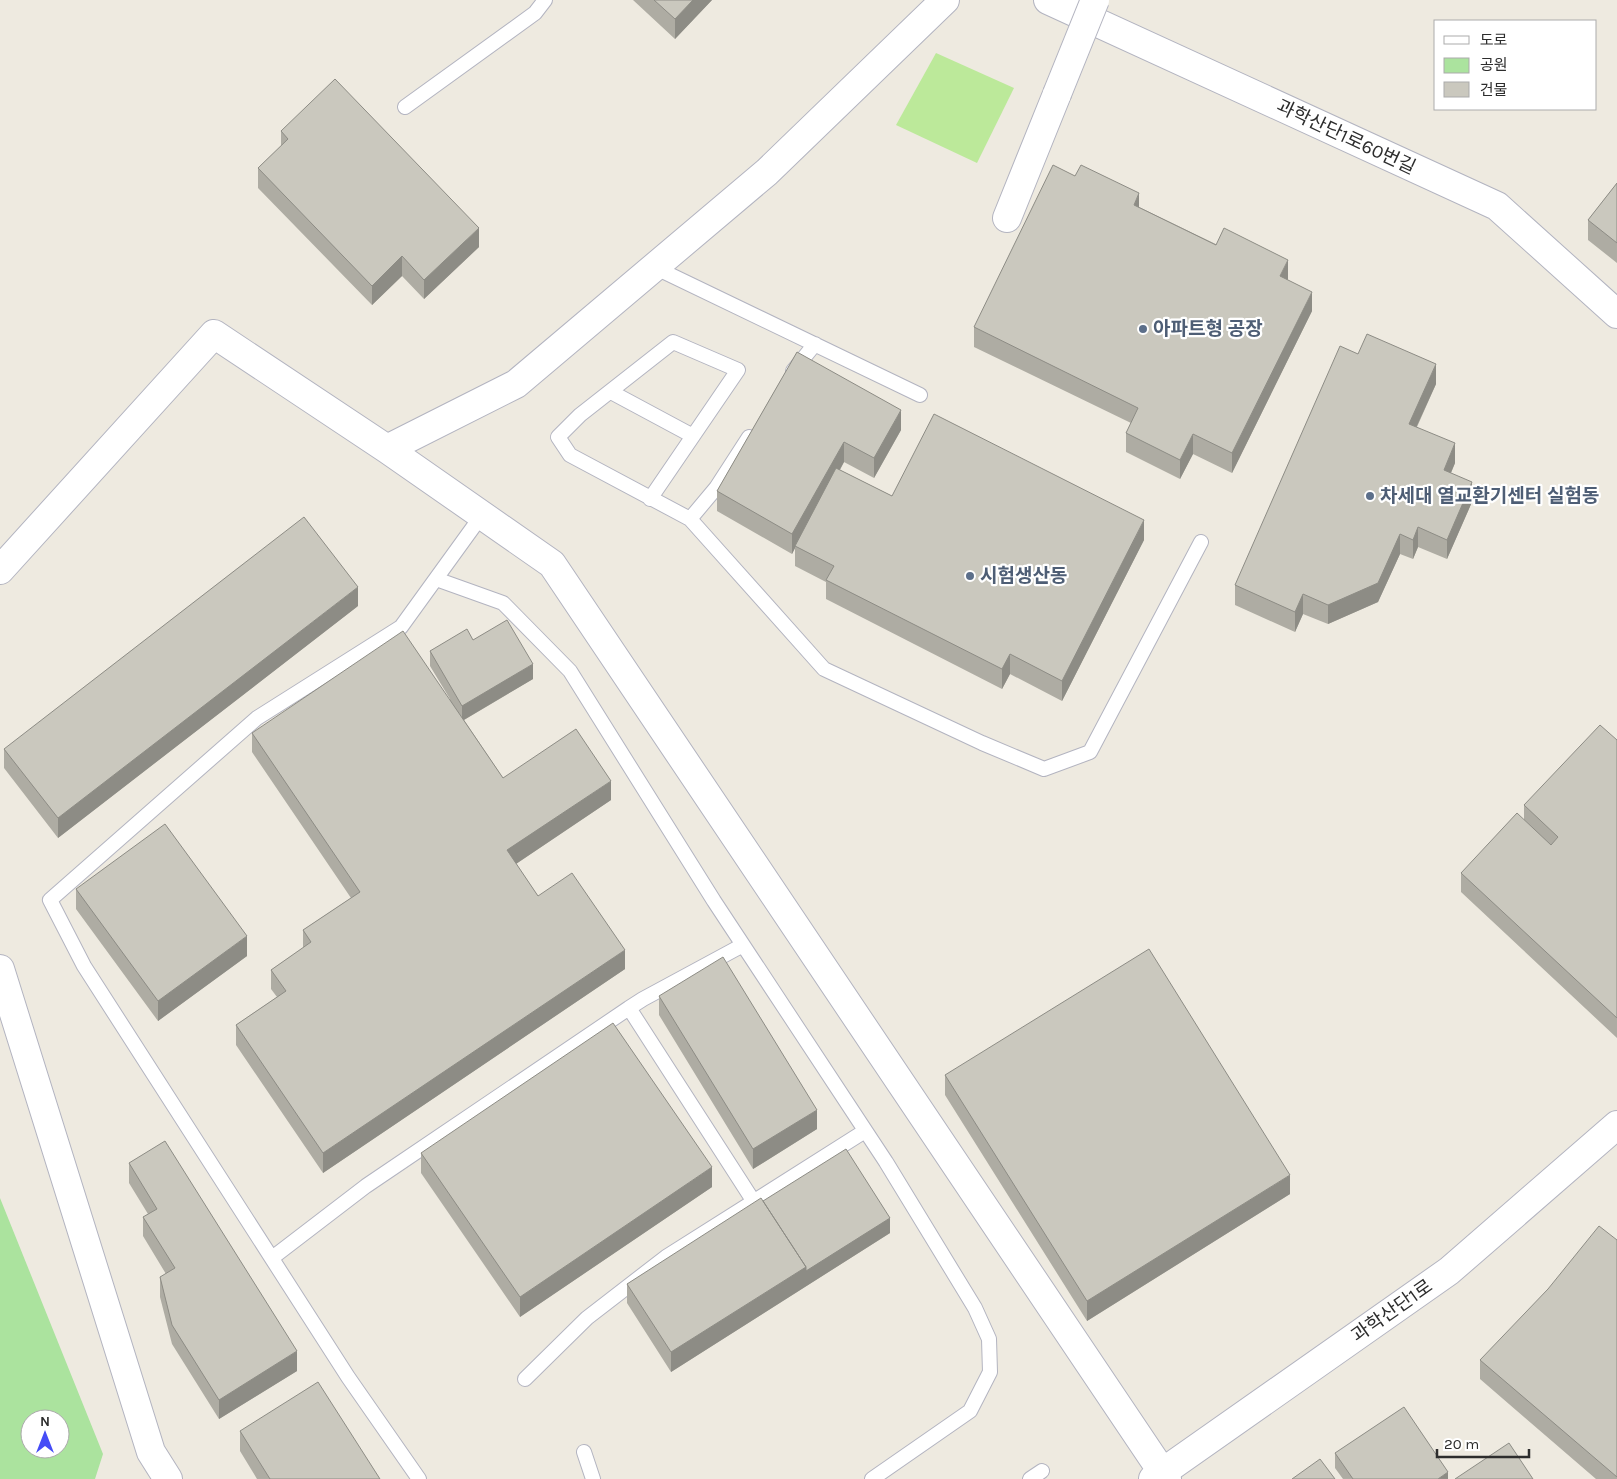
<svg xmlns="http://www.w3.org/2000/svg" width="1617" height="1479" viewBox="0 0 1617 1479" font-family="Karla,'Noto Sans KR',sans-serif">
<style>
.green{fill:#abe39e;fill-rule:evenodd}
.pitch{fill:#bce99a}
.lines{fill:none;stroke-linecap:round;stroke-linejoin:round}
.lane-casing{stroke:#b3b4c0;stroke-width:16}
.street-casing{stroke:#b3b4c0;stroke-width:30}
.secondary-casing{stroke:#b3b4c0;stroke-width:30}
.lane{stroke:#fff;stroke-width:14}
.street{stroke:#fff;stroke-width:28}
.secondary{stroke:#fff;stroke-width:28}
.street-bridge-casing{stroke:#b3b4c0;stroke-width:30;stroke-linecap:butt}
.street-bridge{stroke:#fff;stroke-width:28}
.wall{fill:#aeaca3}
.shaded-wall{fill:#8d8c85}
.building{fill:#cac8be;stroke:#8d8c85}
.service-dot{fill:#5c6f8a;stroke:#fff;stroke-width:2}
.labels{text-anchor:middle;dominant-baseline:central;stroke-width:4.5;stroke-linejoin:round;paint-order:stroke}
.street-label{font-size:19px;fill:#2d2d2d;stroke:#fff}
.service-label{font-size:19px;font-weight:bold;fill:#4e5e75;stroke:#fff;text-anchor:start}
</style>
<rect width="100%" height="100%" fill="#eeeae0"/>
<path class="green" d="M0,1198L103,1454L95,1479H0ZM30,1419H60V1449H30Z"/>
<path class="pitch" d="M936,53L1014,88L977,163L896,125Z"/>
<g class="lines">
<defs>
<path id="lane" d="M405,107L535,13L545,0
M654,267L920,395
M793,371L815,344
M611,392L693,436
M650,499L738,370L673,342L580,415L558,437L570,455L690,519L824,669L982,743L1044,769L1090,752L1201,542
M690,519L716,488L749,437
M436,579L503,603L570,671L714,901L886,1162L975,1308L989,1339L990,1372L970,1411L872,1479
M629,1008L754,1202
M272,1258L366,1186L629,1008L643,999L743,945
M525,1379L587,1318L666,1257L865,1131
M584,1452L593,1479
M419,1479L348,1377L84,966L50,900L257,718L401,627L482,515
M1030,1479L1042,1471"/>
<path id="street" d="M1048,0L1497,206L1617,314
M1007,218L1057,94
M387,449L516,384L767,172L945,0
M0,570L214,334L387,449L552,564L1167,1479
M0,969L151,1452L168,1479"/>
<path id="secondary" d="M1153,1479L1449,1271L1617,1125"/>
</defs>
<use href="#lane" class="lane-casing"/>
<use href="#street" class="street-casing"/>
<use href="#secondary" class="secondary-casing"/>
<use href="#lane" class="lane"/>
<use href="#street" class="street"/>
<use href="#secondary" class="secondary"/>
<defs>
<path id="street-bridge" d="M1057,94L1095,0"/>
</defs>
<use href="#street-bridge" class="street-bridge-casing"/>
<use href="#street-bridge" class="street-bridge"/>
</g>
<path class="wall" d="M633,0H712L675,39Z
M281,131L479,247L424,299L402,276L372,305L258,188V168L281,146Z
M1617,183V263L1588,240V220Z
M1139,207L1288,279V280L1312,311L1232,473L1193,454L1180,479L1126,452V433L1131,423L974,347V327Z
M797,352L901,430L874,478L844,462L840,470L892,496L1144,540L1062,701L1010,674L1002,689L826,599V582L795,566V548L792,554L717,511V491Z
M1358,354L1436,384L1417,427L1455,463L1451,473L1472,502L1447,559L1418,547L1413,559L1400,554L1378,602L1328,624L1303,614L1295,632L1235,605V585Z
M358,606L58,838L4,768V749Z
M473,640L533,679L464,720L503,778L611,800L516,864L538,896L625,969L323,1173L236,1045V1025L277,997L271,989V970L303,948V930L351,898L252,752V733L450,699L430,666V651Z
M1617,740V1038L1461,892V873L1524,820V805Z
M76,889L247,956L158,1021L76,909Z
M659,996L817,1129L753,1169L659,1015Z
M945,1075L1290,1194L1087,1321L945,1095Z
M421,1153L712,1187L520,1317L421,1173Z
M129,1163L297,1371L219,1419L172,1344L160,1297V1277L166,1274L143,1236V1217L148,1214L129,1183Z
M763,1201L890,1233L671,1372L627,1303V1284Z
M1617,1240V1479H1596L1480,1379V1360Z
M240,1431L380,1479H257L240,1451Z
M1335,1453L1448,1479H1343L1335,1468Z"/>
<path class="shaded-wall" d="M693,0H712L675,39V19Z
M1139,193V213L1134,205Z
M479,228V247L424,299V280Z
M402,256V276L372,305V286Z
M1288,260V279L1280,296V276Z
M1312,292V311L1232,473V453Z
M1436,364V384L1409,443V424Z
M901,410V430L874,478V458Z
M1193,434V454L1180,479V460Z
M844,442V462L796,547L795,546V548L792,554V534Z
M1455,443V463L1444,489V470Z
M1472,482V502L1447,559V540Z
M1144,520V540L1062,701V681Z
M1418,527V547L1413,559V540Z
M1400,534V554L1378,602L1328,624V605Z
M358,587V606L58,838V818Z
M1303,594V614L1295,632V612Z
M1010,654V674L1002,689V669Z
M533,664V679L462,721V706Z
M611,781V800L507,870V850Z
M247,936V956L158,1021V1001Z
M625,950V969L323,1173V1153Z
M817,1110V1129L753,1169V1149Z
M712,1167V1187L520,1317V1297Z
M1290,1175V1194L1087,1321V1301Z
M890,1218V1233L671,1372V1352L806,1267Z
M297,1351V1371L219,1419V1400Z
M1448,1472V1479H1438Z"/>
<path class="building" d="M654,0H693L675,19Z
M335,79L479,228L424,280L402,256L372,286L258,168L288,139L281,131Z
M1053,165L1075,176L1081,165L1139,193L1134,205L1216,245L1224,228L1288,260L1280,276L1312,292L1232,453L1193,434L1180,460L1126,433L1138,408L974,327Z
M1617,183V243L1588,220Z
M1367,334L1436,364L1409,424L1455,443L1444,470L1472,482L1447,540L1418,527L1413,540L1400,534L1378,583L1328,605L1303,594L1295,612L1235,585L1340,346L1358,354Z
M797,352L901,410L874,458L844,442L792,534L717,491Z
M934,414L1144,520L1062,681L1010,654L1002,669L826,580L834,566L795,546L836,468L892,496Z
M304,517L358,587L58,818L4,749Z
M507,620L533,664L462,706L430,651L467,629L473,640Z
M403,631L503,778L576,729L611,781L507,850L538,896L572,873L625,950L323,1153L236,1025L286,991L271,970L311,942L303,930L360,892L252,733Z
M1600,725L1617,740V1018L1461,873L1517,813L1551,845L1558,837L1524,805Z
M165,824L247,936L158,1001L76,889Z
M1149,949L1290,1175L1087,1301L945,1075Z
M723,957L817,1110L753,1149L659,996Z
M613,1023L712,1167L520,1297L421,1153Z
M165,1141L297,1351L219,1400L172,1325L160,1277L175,1268L143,1217L157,1209L129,1163Z
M846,1149L890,1218L806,1271V1267L763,1201Z
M761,1198L806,1267L671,1352L627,1284Z
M1599,1226L1617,1240V1477L1480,1360L1548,1289Z
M318,1382L380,1479H270L240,1431Z
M1404,1407L1448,1472L1438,1479H1353L1335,1453Z
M1509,1443L1533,1479H1455Z
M1320,1459L1335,1479H1292Z"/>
<g class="service-dot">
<circle cx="1143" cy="329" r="5"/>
<circle cx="1370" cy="496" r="5"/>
<circle cx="970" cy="576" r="5"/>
</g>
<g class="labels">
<g class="street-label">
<text transform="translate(1346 137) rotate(25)">과학산단1로60번길</text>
<text transform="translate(1392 1311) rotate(-35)">과학산단1로</text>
</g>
<g class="service-label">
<text x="1153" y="329">아파트형 공장</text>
<text x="1380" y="496">차세대 열교환기센터 실험동</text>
<text x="980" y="576">시험생산동</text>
</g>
</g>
<rect x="1434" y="20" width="162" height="90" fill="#ffffff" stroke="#ababab"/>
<rect x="1444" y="36" width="25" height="8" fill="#ffffff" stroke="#ababab"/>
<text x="1480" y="45" font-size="15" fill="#2d2d2d">도로</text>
<rect x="1444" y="58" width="25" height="15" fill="#abe39e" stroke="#ababab"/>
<text x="1480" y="70" font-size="15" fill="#2d2d2d">공원</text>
<rect x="1444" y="82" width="25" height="15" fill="#cac8be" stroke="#ababab"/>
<text x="1480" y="95" font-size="15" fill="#2d2d2d">건물</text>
<g transform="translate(45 1434)"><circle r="24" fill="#ffffff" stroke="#ababab"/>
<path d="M0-4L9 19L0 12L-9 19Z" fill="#454cf6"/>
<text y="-8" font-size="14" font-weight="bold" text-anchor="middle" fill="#2d2d2d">N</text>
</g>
<path d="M1437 1449v8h92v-8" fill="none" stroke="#2d2d2d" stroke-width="2.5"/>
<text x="1444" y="1449" font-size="15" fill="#2d2d2d" stroke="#ffffff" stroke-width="4" paint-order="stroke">20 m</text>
</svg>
